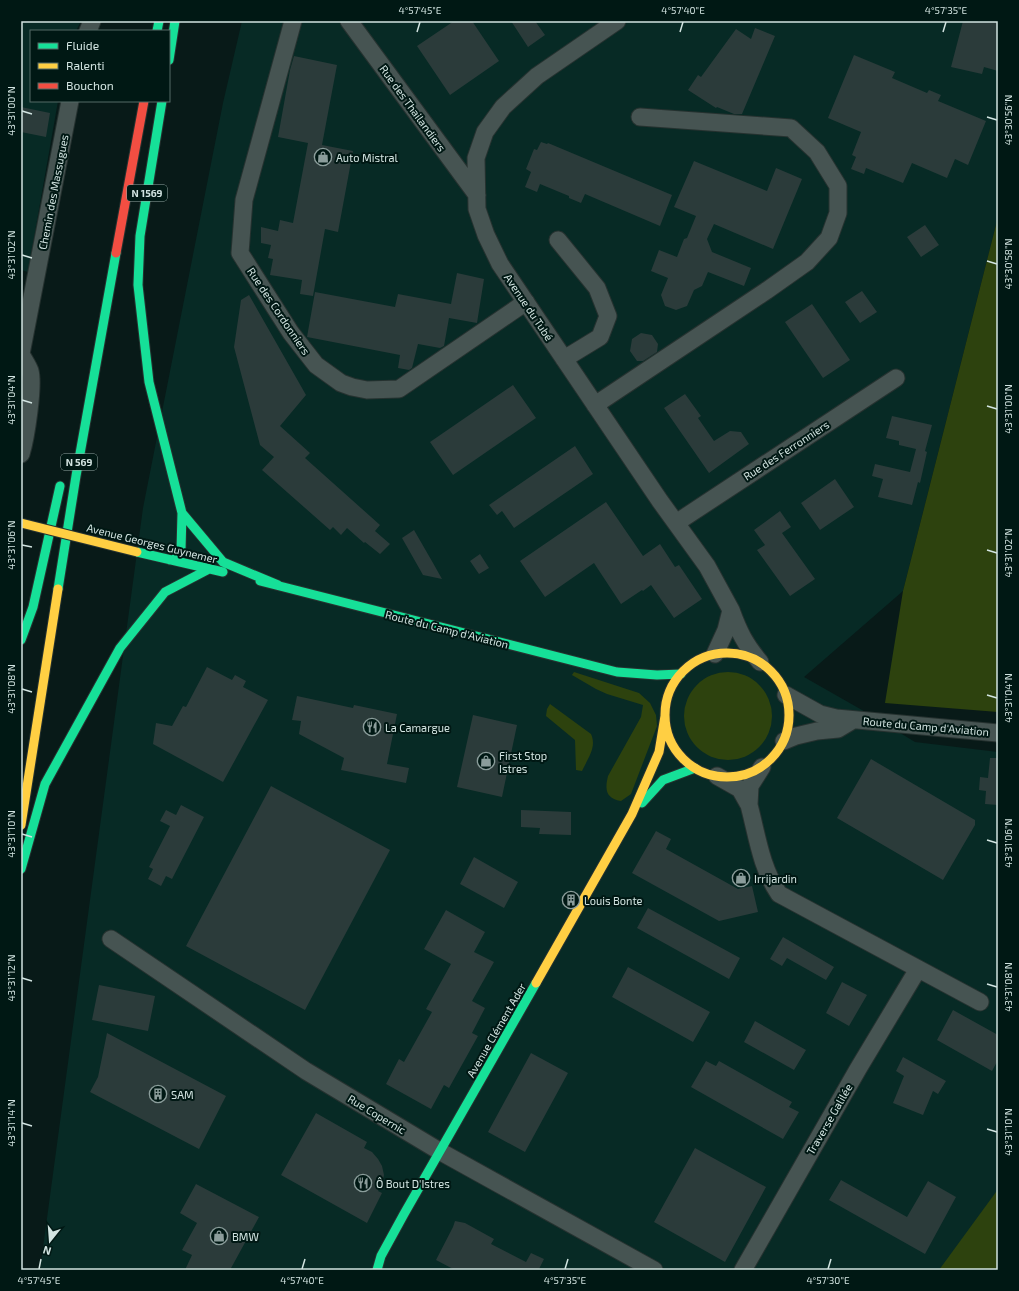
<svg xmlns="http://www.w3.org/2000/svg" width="1019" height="1291" viewBox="0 0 1019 1291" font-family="'Exo 2',sans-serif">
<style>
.built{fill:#072a25}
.green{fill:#2d420e}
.building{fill:#2b3b3a}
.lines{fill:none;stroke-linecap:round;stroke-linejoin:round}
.street-casing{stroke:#263230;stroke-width:19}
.fast-casing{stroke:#263230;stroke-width:11}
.slow-casing{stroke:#263230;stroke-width:11}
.jam-casing{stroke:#263230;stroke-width:11}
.street{stroke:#465452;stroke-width:17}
.fast{stroke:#16e098;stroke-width:9}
.slow{stroke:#ffcf43;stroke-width:9}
.jam{stroke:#f24e42;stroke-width:9}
.slow-bridge-casing{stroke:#263230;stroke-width:11;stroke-linecap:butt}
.slow-bridge{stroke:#ffcf43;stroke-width:9}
.ticks{fill:none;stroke:#d2e4e1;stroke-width:1.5}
.labels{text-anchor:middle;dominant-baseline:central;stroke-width:4;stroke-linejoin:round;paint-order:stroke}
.shield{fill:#001814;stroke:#93a7a4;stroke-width:1}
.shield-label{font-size:10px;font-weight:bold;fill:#d2e4e1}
.street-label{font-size:11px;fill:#d2e4e1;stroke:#001814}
.poi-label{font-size:11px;fill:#d2e4e1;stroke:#001814;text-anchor:start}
.neatline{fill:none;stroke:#d2e4e1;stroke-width:1.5}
.ticks-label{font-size:10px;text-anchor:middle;fill:#d2e4e1}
</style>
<rect width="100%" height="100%" fill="#081a18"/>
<path class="built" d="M21,21H81L76,31H31V101H58L28,272L21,270Z
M242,21H998V217L903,591L804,677L862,710L915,742L998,752V1190L941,1270H40L143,508L223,103Z"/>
<path class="green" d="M998,217V712L885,703L903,591Z
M574,672L639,693L650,703L656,715L657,726L631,794L621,801C605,798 605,789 608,776L641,717L643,705L607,694L596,689L572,675Z
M684 716a44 44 0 1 1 88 0a44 44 0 1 1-88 0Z
M550,704L591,734C597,747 588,758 582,771L576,770L575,740L546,716L547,709Z
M998,1190V1270H939L996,1192Z"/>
<path class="building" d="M454,21H472L499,61L450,95L417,46Z
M511,21H535L545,35L528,47Z
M963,21H998V71L984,67L982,74L951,67Z
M755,28L775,36L742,114H734L717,107L716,108L688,90L698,75L701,77L736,29L751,39Z
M854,55L895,72L892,78L927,93L929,90L941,95L938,101L986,121L968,165L955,159L947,178L912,163L903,183L866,168L864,174L851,169L856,157L852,155L861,132L828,118Z
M294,56L337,65L322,145L353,151L338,232L325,229L313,296L300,294L302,280L270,275L273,259L268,258L271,245L261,243V227L278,231L280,220L293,223L308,143L278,137L290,70Z
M21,107L50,113L46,137L21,132Z
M541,142L547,144L548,143L672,195L660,226L585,194L581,203L569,198V196L540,184L537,192L525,187L531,172L526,169L534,149L537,150Z
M694,161L767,191L776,168L802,179L773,249L714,224L707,239L712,252L751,268L744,286L708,272L702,286L694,290L687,306L676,310L665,306L661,295L668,278L651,271L659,250L677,257L684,239L687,238L696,216L674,207Z
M925,225L939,245L921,257L907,237Z
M457,273L484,279L477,323L449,318L444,346L440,348L418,344L412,368L409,370L398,368L400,355L307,337L315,292L395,307L398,294L451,304Z
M862,291L877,312L860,323L845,302Z
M249,295L306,395L280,426L310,453L305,458L380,525L375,531L390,544L380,554L365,542L364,543L347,528L341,535L333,527L330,530L262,470L274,457L260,445L234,347L241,300Z
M812,304L850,360L823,378L785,322Z
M641,333L652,335L658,344L657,352L643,361H637L630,351L632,339Z
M513,385L536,418L453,475L430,442Z
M685,394L701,416L698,418L714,441L730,431L741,432L749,444L709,473L664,408Z
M892,416L932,425L925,451L923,450L927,452L920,483L918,482L912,505L878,497L883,479L872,476L875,464L910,472L916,449L899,445V441L886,438Z
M575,446L593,474L514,528L502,511L497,515L489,505Z
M835,479L854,507L820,530L801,503Z
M606,502L643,556L660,544L675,567L679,565L702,599L674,618L651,585L643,591L642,590L621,604L594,563L545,597L520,561Z
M780,511L791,527L782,533L815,579L790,596L757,550L765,545L754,530Z
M414,530L433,563L442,579L423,575L402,538Z
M480,554L489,568L479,574L470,561Z
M207,667L232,680L235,675L246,681L243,687L268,700L223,782L153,744L156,723L172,726L183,706L186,707Z
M297,696L353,708L354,705L397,714L387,764L409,768L406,783L341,770L344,758L299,734L301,721L292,720Z
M473,715L517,725L502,797L457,787Z
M990,758H998V805L985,804L986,791L979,790L980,777L988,778Z
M871,759L975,820V825L943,880L837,818Z
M271,786L390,850L305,1010L186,946Z
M181,805L204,817L172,879L166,876L161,886L148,879L153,869L149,867L170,826L160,821L166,810L176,815Z
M521,810L571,812V835L539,834L540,828L521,827Z
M656,831L671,839L666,849L738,889L752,886L758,912L719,921L632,873Z
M474,857L518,882L504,908L460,884Z
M648,908L740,958L729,979L637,928Z
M446,910L485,932L474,952L494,962L472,1001L485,1008L472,1033L478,1036L449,1088L444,1085L431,1109L386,1084L399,1059L404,1062L432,1012L426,1009L451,964L424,949Z
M783,937L834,967L826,980L787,958L782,966L770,959Z
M628,967L710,1012L693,1042L612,997Z
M842,982L867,995L849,1026L826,1013Z
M99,985L155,996L148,1031L92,1020Z
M953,1010L998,1035V1060L992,1071L937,1040Z
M755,1021L806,1050L794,1070L744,1042Z
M107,1033L226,1096L199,1149L90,1092L98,1077Z
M531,1053L568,1073L525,1152L488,1132Z
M903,1057L946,1081L938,1094L933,1091L923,1115L893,1103L904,1076L896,1071Z
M706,1061L716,1066L719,1061L792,1102L789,1107L799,1112L783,1139L691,1087Z
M316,1113L367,1142L364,1148L372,1152L378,1159L382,1166L384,1175L382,1183L378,1191L382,1193L367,1223L281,1175Z
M695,1148L766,1187L725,1262L654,1222Z
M841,1180L907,1217L928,1181L956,1197L925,1254L829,1200Z
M196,1184L259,1217L230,1270H185L192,1255L182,1250L197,1223L180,1213Z
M455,1221L465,1223L494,1239L491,1244L526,1262L531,1253L544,1259L539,1269L541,1270H455L436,1260L453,1227Z"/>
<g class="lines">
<defs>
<path id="street" d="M293,21L244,200L240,253L291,333L316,365L341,383L352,387L367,390L399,389L526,302
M349,21L477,195
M617,21L537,76L503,107L485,132L476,158L477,209L486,235L500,264L660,501L707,566L731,610
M88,31L92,21
M558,240L597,288L608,316L600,337L564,359
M595,405L766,291L807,262L829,238L838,213V186L817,152L791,128L640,117
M21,454C26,438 34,385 30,371C28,365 24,360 21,354L70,101
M676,523L896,378
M715,654L726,630L731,610C739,632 745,644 760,662
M786,695L820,714L836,718L998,733
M784,741L796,736L817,731L838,729L853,720
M717,776L740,789L749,805L750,786L762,767
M749,805C757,835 761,868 779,894L980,1002
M111,939L306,1071L441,1152L654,1270
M743,1270L858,1069L918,969"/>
<path id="fast" d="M157,31L159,21
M169,60L175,21
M162,101L140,236L138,285L149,382L182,513L223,562L278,585
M137,552L223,572
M170,560H174L181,550L182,513
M260,581L617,672L657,675L681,674
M58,589L76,476L116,253
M21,640L33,607L60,486
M642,803L663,780L695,768
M21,869L45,784L120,648L165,592L209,569
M377,1270L381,1256L404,1214L536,983"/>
<path id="slow" d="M665 715a62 62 0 1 1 124 0a62 62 0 1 1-124 0Z
M21,825L58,589
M536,983L632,814L659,752L665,716"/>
<path id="jam" d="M116,253L144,101"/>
</defs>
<use href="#street" class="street-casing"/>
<use href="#fast" class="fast-casing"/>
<use href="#slow" class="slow-casing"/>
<use href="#jam" class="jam-casing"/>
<use href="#street" class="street"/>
<use href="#fast" class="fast"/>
<use href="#slow" class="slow"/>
<use href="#jam" class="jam"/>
<defs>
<path id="slow-bridge" d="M21,523L137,552"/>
</defs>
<use href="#slow-bridge" class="slow-bridge-casing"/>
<use href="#slow-bridge" class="slow-bridge"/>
</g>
<path class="ticks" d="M417,32L420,22M680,32L683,22M943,32L946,22M22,111L32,114M987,117L997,120M22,255L32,258M987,261L997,264M22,400L32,403M987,406L997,409M22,545L32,547M987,550L997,553M22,689L32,692M987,695L997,698M22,834L32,837M987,840L997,843M22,978L32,981M987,984L997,987M22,1123L32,1126M987,1129L997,1132M39,1269L41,1259M302,1269L305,1259M565,1269L568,1259M828,1269L831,1259"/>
<defs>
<symbol id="shop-ring" viewBox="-11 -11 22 22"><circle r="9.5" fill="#001814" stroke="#8b9d9b" stroke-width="1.5"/><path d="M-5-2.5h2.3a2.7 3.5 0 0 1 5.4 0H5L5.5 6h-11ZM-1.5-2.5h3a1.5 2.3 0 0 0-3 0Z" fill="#8b9d9b"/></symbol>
<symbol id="restaurant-ring" viewBox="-11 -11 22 22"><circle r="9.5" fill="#001814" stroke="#8b9d9b" stroke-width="1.5"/><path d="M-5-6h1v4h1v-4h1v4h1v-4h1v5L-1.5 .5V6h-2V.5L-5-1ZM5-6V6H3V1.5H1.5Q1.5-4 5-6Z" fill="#8b9d9b"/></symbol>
<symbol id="building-ring" viewBox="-11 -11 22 22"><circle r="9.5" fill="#001814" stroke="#8b9d9b" stroke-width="1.5"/><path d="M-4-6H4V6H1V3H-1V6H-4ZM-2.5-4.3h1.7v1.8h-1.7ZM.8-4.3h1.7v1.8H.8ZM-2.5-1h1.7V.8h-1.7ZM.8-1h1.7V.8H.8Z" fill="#8b9d9b"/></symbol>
</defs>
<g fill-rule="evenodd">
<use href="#shop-ring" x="313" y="147" width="20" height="20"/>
<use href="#restaurant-ring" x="362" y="717" width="20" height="20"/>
<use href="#shop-ring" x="476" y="751" width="20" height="20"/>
<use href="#shop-ring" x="731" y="868" width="20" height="20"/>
<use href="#building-ring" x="561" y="890" width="20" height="20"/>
<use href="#building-ring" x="148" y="1084" width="20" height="20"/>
<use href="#restaurant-ring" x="353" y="1173" width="20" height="20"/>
<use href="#shop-ring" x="209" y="1226" width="20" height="20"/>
</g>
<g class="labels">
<g class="shield">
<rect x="127" y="185" width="40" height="16" rx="3"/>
<rect x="61" y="454" width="36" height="16" rx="3"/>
</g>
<g class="shield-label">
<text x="147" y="193">N 1569</text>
<text x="79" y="462">N 569</text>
</g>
<g class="street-label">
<text transform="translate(413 108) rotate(54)">Rue des Thailandiers</text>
<text transform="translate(53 192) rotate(-79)">Chemin des Massugues</text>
<text transform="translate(529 307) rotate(56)">Avenue du Tubé</text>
<text transform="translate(279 311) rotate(56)">Rue des Cordonniers</text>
<text transform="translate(786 450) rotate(-33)">Rue des Ferronniers</text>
<text transform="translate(152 543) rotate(14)">Avenue Georges Guynemer</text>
<text transform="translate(447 629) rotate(14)">Route du Camp d'Aviation</text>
<text transform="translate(926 726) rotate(5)">Route du Camp d'Aviation</text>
<text transform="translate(496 1030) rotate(-60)">Avenue Clément Ader</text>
<text transform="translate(377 1114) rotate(31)">Rue Copernic</text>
<text transform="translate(829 1119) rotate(-60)">Traverse Galilée</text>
</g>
<g class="poi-label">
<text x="336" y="157">Auto Mistral</text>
<text x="385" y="727">La Camargue</text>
<text x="499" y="755">First Stop<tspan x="499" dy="13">Istres</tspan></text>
<text x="754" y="878">Irrijardin</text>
<text x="584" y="900">Louis Bonte</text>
<text x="171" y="1094">SAM</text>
<text x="376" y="1183">Ô Bout D'Istres</text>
<text x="232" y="1236">BMW</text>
</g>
</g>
<rect width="1019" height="1291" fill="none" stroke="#001814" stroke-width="44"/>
<rect x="30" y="30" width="140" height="72" fill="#001814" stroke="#546a66"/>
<rect x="38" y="43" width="20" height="6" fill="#16e098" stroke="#546a66"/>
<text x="66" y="50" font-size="12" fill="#d2e4e1">Fluide</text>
<rect x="38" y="63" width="20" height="6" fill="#ffcf43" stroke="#546a66"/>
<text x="66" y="70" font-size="12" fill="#d2e4e1">Ralenti</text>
<rect x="38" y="83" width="20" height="6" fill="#f24e42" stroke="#546a66"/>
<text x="66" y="90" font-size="12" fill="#d2e4e1">Bouchon</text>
<g transform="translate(50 1241) rotate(197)" stroke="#001814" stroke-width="3" paint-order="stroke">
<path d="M0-3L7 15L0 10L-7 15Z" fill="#d2e4e1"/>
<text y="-6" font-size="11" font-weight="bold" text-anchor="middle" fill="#d2e4e1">N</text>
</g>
<rect x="22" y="22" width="975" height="1247" class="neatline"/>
<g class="ticks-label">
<text x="420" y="14">4°57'45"E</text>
<text x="683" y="14">4°57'40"E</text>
<text x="946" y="14">4°57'35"E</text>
<text transform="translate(11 111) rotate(-90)" y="4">43°31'00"N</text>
<text transform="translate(1008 120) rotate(-90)" y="4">43°30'56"N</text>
<text transform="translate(11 255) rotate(-90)" y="4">43°31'02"N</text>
<text transform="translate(1008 264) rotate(-90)" y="4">43°30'58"N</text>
<text transform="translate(11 400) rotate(-90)" y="4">43°31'04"N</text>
<text transform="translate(1008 409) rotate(-90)" y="4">43°31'00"N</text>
<text transform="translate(11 545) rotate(-90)" y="4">43°31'06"N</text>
<text transform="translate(1008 553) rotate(-90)" y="4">43°31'02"N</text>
<text transform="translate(11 689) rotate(-90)" y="4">43°31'08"N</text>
<text transform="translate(1008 698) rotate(-90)" y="4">43°31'04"N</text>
<text transform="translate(11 834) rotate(-90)" y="4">43°31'10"N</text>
<text transform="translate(1008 843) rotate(-90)" y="4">43°31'06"N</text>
<text transform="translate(11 978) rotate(-90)" y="4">43°31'12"N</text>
<text transform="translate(1008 987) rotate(-90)" y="4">43°31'08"N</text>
<text transform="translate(11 1123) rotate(-90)" y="4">43°31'14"N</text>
<text transform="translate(1008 1132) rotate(-90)" y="4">43°31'10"N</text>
<text x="39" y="1284">4°57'45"E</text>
<text x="302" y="1284">4°57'40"E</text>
<text x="565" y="1284">4°57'35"E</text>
<text x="828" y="1284">4°57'30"E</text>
</g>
</svg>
